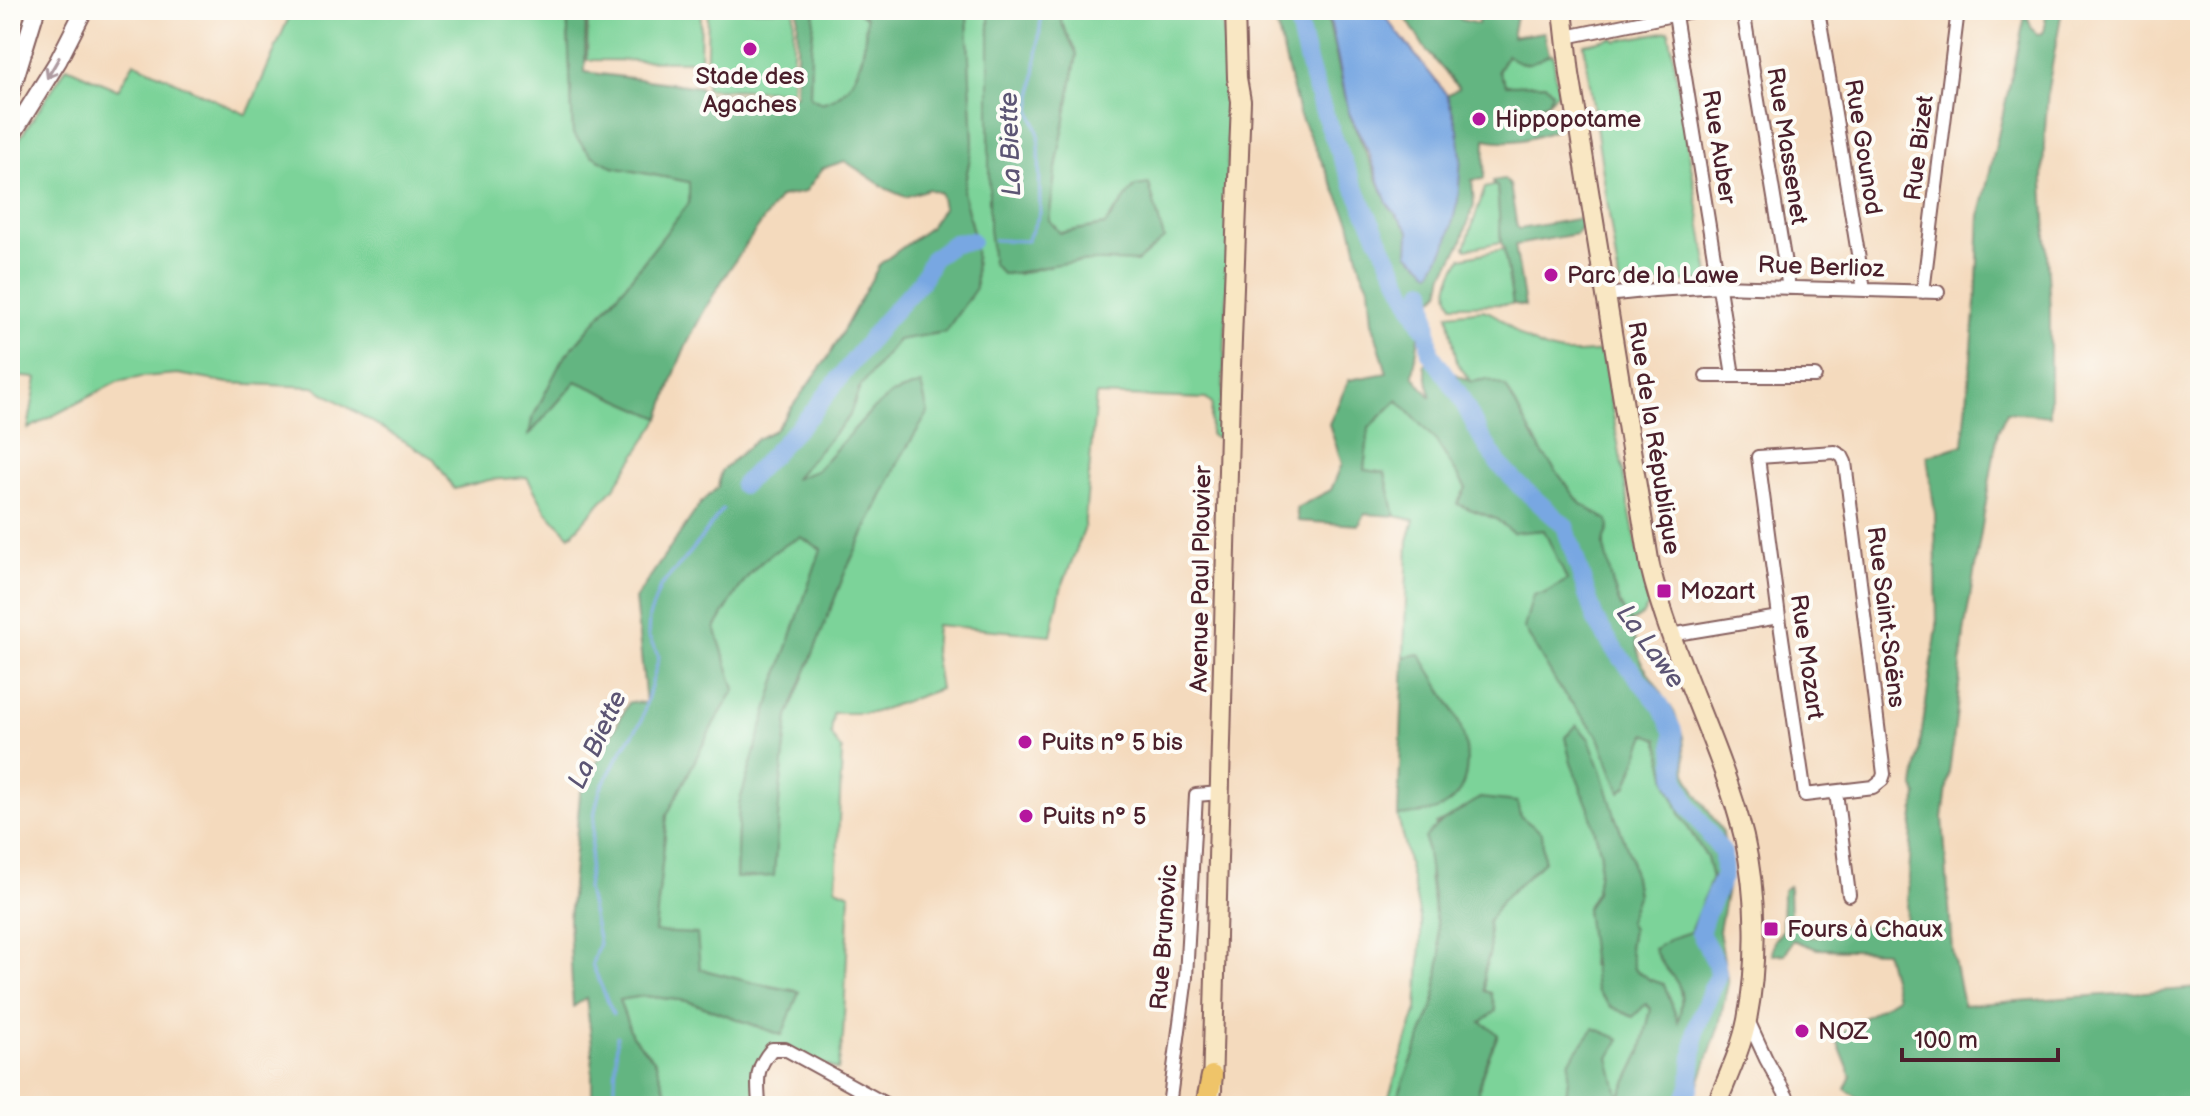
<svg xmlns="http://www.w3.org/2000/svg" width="2210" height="1116" viewBox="0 0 2210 1116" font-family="'Balsamiq Sans',sans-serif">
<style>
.green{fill:#7bd399;stroke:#627962;stroke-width:2}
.forest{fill:#64b581;stroke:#576a56;stroke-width:2}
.water{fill:#78a7e2;stroke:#616386;stroke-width:2}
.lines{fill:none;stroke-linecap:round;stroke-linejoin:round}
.stream{stroke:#78a7e2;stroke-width:3}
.river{stroke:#78a7e2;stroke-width:18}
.minor-casing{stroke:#86605e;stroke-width:16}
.tertiary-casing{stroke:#86605e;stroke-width:20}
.secondary-casing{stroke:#86605e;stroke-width:22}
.trunk-casing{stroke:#86605e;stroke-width:24}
.minor{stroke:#fff;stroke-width:12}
.tertiary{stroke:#fff;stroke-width:16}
.secondary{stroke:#f9e7c3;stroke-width:18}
.trunk{stroke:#efc469;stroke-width:20}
.oneway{stroke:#ae9aa0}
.poi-dot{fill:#b5179e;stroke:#fdfcf7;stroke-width:3}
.labels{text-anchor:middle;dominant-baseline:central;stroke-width:8;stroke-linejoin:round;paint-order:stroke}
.poi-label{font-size:24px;fill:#4a1f2b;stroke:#fdfcf7;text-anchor:start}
.street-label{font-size:24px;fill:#4a1f2b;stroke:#fdfcf7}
.water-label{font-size:26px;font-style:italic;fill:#5c5574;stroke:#fdfcf7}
</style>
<rect width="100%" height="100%" fill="#fdfcf7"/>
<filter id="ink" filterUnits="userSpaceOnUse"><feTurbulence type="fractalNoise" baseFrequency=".0125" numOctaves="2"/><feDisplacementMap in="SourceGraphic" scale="16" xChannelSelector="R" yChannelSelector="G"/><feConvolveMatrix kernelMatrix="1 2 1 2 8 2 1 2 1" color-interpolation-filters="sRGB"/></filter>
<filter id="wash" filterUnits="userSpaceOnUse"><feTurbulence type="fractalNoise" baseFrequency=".006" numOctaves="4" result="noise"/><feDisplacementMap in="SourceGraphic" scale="32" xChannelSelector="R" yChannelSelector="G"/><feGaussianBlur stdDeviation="1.8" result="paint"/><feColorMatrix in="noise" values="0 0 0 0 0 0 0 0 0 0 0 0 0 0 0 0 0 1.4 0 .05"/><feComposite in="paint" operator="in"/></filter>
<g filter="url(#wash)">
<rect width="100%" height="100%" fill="#f4dabd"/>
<path class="green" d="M292,10H567L573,134L613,167L689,182V203L624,287L562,360L532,419L530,434L576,381L660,418L614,488L570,536L546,511L527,477L489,480L454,489L434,459L314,387L228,383L178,374L142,377L117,382L28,429L37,378L10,376V153L67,67L118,90L134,62L247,115Z
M588,10H701L700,61L587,60Z
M708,10H794L792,91L706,89Z
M815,10H856L866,18C865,52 859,94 821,103L810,97L811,49Z
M963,10H989V229L1018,274L1056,264L1095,261L1164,239L1149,184L1116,210L1105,225L1059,233L1049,220L1055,174L1077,54L1061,22L1062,10H1221L1229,73L1227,210L1230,230L1221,437H1213L1210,434L1212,404L1206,399L1096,395L1084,530L1061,589L1051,635L936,625L934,651L940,689L872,713H833L831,735L842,751L836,888L850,894L843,1036L838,1070L785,1049L764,1059L759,1106H671L655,1061L632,1036L619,1000L644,996L687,1001L781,1035L798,991L754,983L700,969L655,932L667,815L713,725L735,689L715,628L745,577L777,548L800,537L822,549L777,677L739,805L736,878L780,792L788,717L846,570L901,457L928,413L921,384L892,394L870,412L816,471L792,480L849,417L860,387L898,339L945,332L975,241L963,192L973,143L967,16Z
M1669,31L1709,275L1706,280L1626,286H1622L1619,282L1584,44L1613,38L1616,41Z
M1507,54C1531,73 1531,58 1553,54L1558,92L1548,102L1552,92L1506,85L1498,71Z
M1497,185L1501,242L1467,249L1465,247L1485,188Z
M1504,249L1513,304L1453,305C1442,288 1453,274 1461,258Z
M1483,310C1497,313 1507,325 1519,334C1548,356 1568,355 1602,351L1631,518L1649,605L1642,615L1631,622C1619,607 1601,559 1604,540C1605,536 1608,532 1609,528L1601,516L1581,504L1541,451L1506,387L1480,380L1472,382L1457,363L1448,314Z
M1398,400L1436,441L1466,488L1457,504L1496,519L1513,532L1544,530L1568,580L1545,593L1560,689L1598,735L1620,792L1627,786L1646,733L1658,739L1668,784L1682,818L1707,858L1712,878L1690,933L1672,938L1660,961C1683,985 1683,990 1679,1023L1664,984L1650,980L1634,969L1629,947L1632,930L1628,921L1637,896L1631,858L1615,816L1589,809L1601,854L1596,892L1586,909L1592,954L1591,966L1651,1009L1641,1052L1618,1099L1609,1058L1570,1060L1565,1106H1480C1475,1083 1489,1056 1498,1035L1481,1022L1491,993L1485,991L1484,972L1490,952L1488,922L1502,900L1544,861L1542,833L1520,816L1480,798L1455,815L1436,824L1429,877L1441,955L1434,1004L1394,1106H1386L1417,1009L1421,945V923L1416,898L1398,816L1430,811L1420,654L1404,657L1408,541L1414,520L1395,516L1385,473L1364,470L1369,428Z"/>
<path class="forest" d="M567,10H586L585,72L700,87L702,94L796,95L798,10H815L811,49L810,97L821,103C859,94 866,52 866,18L856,10H963L967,16L973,143L963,192L975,241L976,288L945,332L898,340L860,387L849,417L794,479L816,471L870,412L892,394L921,384L928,413L901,457L846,570L788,717L780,792L774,876L736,878L739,804L777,677L821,549L801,537C753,558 740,586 715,628L735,689L713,725L667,815L655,932L697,934L700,969L754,983L799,992L782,1035L687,1001L644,996L619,1000L632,1036L655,1061L671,1106H592V1044L586,998L573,1007L569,920L580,794L629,702L646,703L635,599L701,503L718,487L721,471L757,439L775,430L829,356L880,264L929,228L943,208L940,193L928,189L905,197L887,189L845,161L823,168L805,192L780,197C745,245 710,294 685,348C674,371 668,395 660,418L576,381L529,435L532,419L562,360L624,287L689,203V182L613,167L591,155L573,134Z
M989,10H1062L1061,22L1077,54L1055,174L1049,220L1060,233L1105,225L1135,186L1149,184L1164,239L1137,262C1111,261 1085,260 1059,264C1039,267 1022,274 1002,274L993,264L989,229Z
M1270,10H1326L1349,113L1388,204L1409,231L1458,129L1447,95L1459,88L1426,50L1401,10H1449L1462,20L1478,24L1480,10H1517L1512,37L1544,32L1549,54C1532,64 1524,68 1507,55L1498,71L1506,85L1545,84L1552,92L1548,102L1530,110L1528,116L1537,119L1556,116L1558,129C1533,139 1511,145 1485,139L1484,179L1472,180L1474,205L1461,243L1444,274L1440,292L1423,310L1413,375L1431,398L1424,364L1440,356L1445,369L1472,382L1487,379L1506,387L1541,451L1581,504L1608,521L1609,528L1604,540V547L1613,585L1620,605L1631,622L1641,662L1674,712L1683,737L1686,773L1696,793L1722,831L1731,867L1719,931L1728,983L1719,1026L1691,1106H1565L1570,1060L1594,1028L1620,1039L1609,1058L1619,1098L1641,1052L1651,1009L1646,1004L1633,1017L1611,1007L1596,990L1586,909L1596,892L1601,854L1589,809L1571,763L1565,737L1577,725L1589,739L1602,772L1615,816L1631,858L1637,896L1628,921L1632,930L1629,947L1634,969L1650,980L1664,984L1678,1022C1690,976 1669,983 1654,949L1672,938L1690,932L1712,878L1707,858L1682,818L1668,784L1658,739L1646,734L1627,786L1620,792L1598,735L1560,689L1524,628L1533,595L1545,593L1567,580L1544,530L1513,533L1496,519L1457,504L1466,488L1436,441L1398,400L1369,428L1364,470L1385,473L1395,516L1365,514L1359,525L1298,521L1296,508L1331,490L1342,464L1329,424L1349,380L1387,373L1372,322L1369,286L1361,270L1350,221L1299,114L1278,30Z
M2046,10H2062L2048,88L2044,144L2043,180L2050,310V416L2007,412L1998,431L1964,633L1956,719L1943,818L1952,950L1963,1005L2200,988V1106H1855L1859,1099L1845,1089L1851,1076L1836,1038L1849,1027L1897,997L1885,951L1817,949L1793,940L1785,954L1772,955L1774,940L1782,931L1783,890L1789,886L1790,921L1809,937L1824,935L1836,927L1906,925L1912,828L1917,795L1914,787L1937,627L1935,514L1927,456L1963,445L1976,303L1980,215L2026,12L2032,29L2037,34L2043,33L2045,28Z
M1504,179L1510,185L1517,227L1520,229L1581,218L1584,222L1577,234L1515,245L1525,306L1513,304L1504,249L1501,242L1497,186H1494L1493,181Z
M1420,654C1432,675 1455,708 1462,731C1470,756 1470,790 1446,805C1434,814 1413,814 1398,816L1404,657Z
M1480,798L1517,802L1520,816L1542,833L1544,861L1502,900L1488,922L1490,952L1484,972L1485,991L1491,993L1496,1011L1481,1022L1491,1028L1498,1035C1489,1056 1474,1083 1480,1105L1485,1106H1394L1434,1004L1441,955L1425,838C1439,820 1461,811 1480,798Z"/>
<path class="water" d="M1328,10H1380L1447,95L1458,129L1461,157L1458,201L1447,243L1431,273L1408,253L1409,231L1387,203L1369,153L1349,113Z"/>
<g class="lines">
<path class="stream" d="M994,240L1027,241L1040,213L1039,135L1031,111L1042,10
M613,1014L592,964L599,943L587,889L595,811L600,790L621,752L641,722L659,657L648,636L649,617L660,587L690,553L723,509
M614,1106L617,1036"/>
<path class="river" d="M1296,10C1317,124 1372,225 1423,327
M1424,290L1430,353L1459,394L1480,435L1498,463L1519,485L1565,526L1595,619L1614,649L1661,706L1673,731L1676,779L1690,808L1723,853L1724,875L1706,914L1700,933L1716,963L1718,974L1696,1028L1690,1087L1682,1106
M743,485L812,413L883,323L921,281L933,258L954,243L971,241"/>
</g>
</g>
<g filter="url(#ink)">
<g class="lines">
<defs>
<path id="minor" d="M1743,10L1789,288
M1818,10L1864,290
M1675,15L1733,375
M1566,37L1697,10
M1923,292L1958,10
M1606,295L1654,290L1720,286L1938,292
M1706,376H1815
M1835,452L1842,456L1845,462L1884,774L1882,780L1873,787L1805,795L1779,617L1758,457Z
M1670,635L1779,617
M1836,792L1849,895
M1747,1018L1766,1059L1792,1106
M759,1106C758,1080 754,1070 772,1049H785L889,1106
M1169,1106L1186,977L1196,795L1220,793"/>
<path id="tertiary" d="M10,95L36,10
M10,138L58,61L84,10"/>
<path id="secondary" d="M1563,10L1570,74L1650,566C1672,659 1721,744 1744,837C1757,894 1758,963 1747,1020C1741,1050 1727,1078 1716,1106
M1212,1091L1230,393L1241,101L1237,78L1235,10"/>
<path id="trunk" d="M1206,1106L1212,1076"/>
</defs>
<use href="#minor" class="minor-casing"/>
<use href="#tertiary" class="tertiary-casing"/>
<use href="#secondary" class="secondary-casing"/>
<use href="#trunk" class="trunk-casing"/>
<use href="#minor" class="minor"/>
<use href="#tertiary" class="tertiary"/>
<use href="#secondary" class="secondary"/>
<use href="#trunk" class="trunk"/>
</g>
<defs><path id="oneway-shaft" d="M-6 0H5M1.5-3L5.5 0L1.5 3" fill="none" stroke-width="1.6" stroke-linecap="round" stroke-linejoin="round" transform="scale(2)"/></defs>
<use class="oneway" href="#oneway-shaft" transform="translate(53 68) rotate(120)"/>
</g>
<g class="poi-dot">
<circle cx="750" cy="49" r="8"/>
<circle cx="1479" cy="119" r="8"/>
<circle cx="1551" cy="275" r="8"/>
<rect x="1656" y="583" width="16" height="16" rx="4"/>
<circle cx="1025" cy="742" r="8"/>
<circle cx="1026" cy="816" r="8"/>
<rect x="1763" y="921" width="16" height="16" rx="4"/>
<circle cx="1802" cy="1031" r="8"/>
</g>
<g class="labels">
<g class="poi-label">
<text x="750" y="76" text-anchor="middle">Stade des<tspan x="750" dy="28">Agaches</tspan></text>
<text x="1495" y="119">Hippopotame</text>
<text x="1567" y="275">Parc de la Lawe</text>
<text x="1680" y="591">Mozart</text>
<text x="1041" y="742">Puits n° 5 bis</text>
<text x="1042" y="816">Puits n° 5</text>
<text x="1787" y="929">Fours à Chaux</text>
<text x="1818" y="1031">NOZ</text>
</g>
<g class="street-label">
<text transform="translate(1787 146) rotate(81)">Rue Massenet</text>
<text transform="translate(1719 147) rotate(81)">Rue Auber</text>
<text transform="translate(1863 147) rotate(81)">Rue Gounod</text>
<text transform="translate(1919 148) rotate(-83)">Rue Bizet</text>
<text transform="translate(1821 267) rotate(2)">Rue Berlioz</text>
<text transform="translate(1654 438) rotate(81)">Rue de la République</text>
<text transform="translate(1201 579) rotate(-89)">Avenue Paul Plouvier</text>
<text transform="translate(1886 617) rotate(83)">Rue Saint-Saëns</text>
<text transform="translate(1807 657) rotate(82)">Rue Mozart</text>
<text transform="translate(1164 937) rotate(-86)">Rue Brunovic</text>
</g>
<g class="water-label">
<text transform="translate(1011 144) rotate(-92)">La Biette</text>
<text transform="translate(1650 647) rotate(54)">La Lawe</text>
<text transform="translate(598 740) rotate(-65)">La Biette</text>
</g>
</g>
<rect width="2210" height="1116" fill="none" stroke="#fdfcf7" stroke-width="40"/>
<path d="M1902 1048v12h156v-12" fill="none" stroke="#4a1f2b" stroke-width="4"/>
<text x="1914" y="1048" font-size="24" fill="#4a1f2b" stroke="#fdfcf7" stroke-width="6" paint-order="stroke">100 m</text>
</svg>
